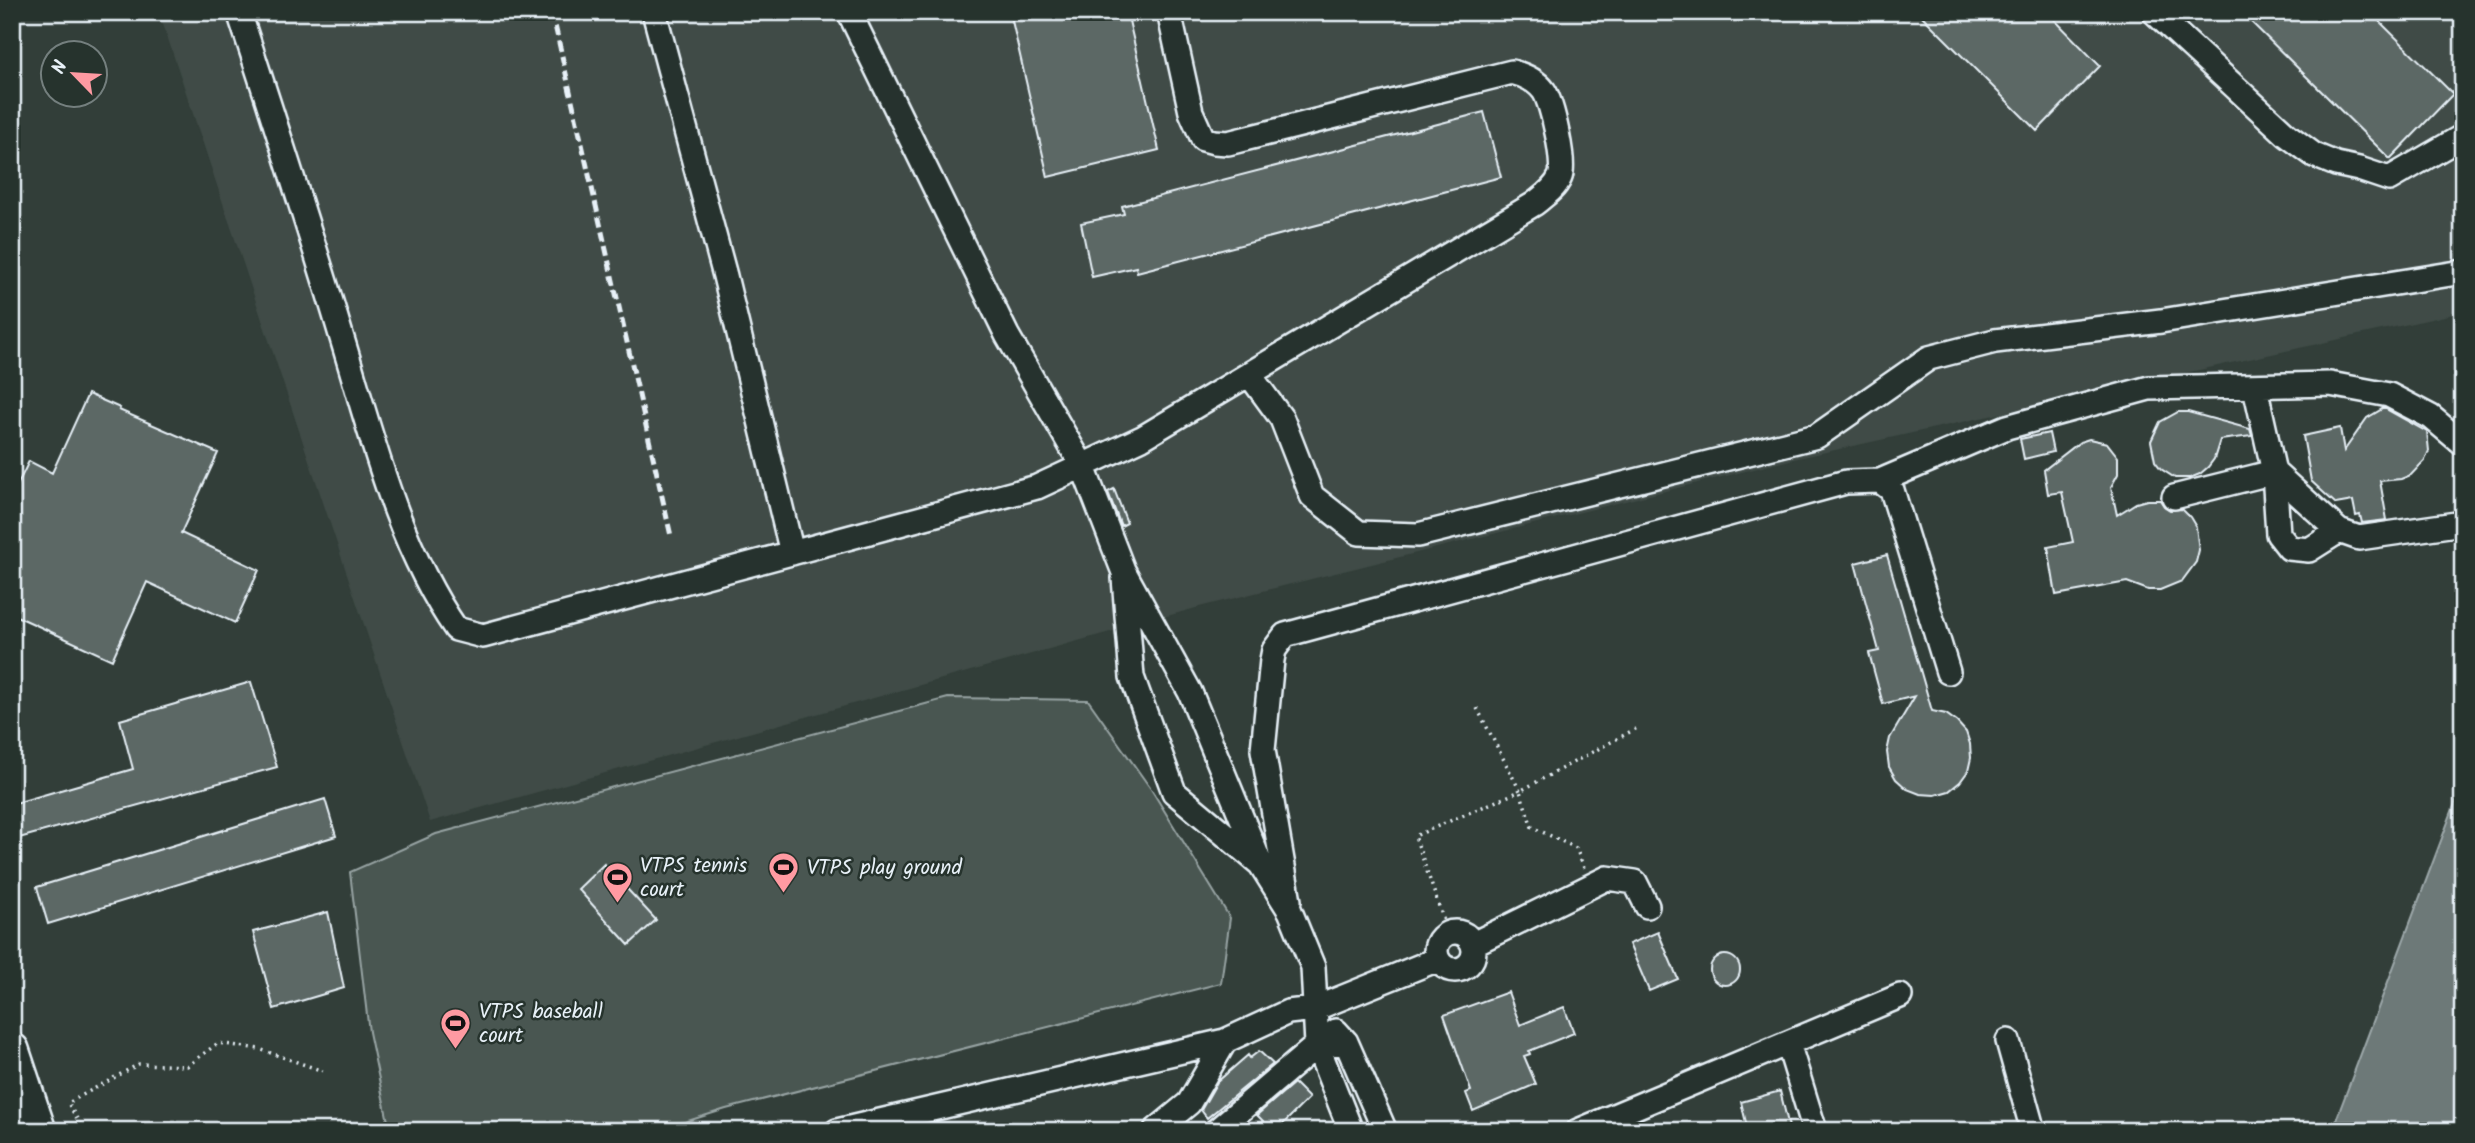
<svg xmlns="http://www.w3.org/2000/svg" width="2475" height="1143" viewBox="0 0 2475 1143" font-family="Kalam,sans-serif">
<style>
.built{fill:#3f4b46}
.green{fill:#495651;stroke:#98a4a4;stroke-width:2}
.water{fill:#6d7978;stroke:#9ea9ab;stroke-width:2}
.building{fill:#5c6865;stroke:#e8f1f8;stroke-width:2}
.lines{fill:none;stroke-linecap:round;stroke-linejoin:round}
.minor-casing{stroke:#e8f1f8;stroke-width:28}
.highway-casing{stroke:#e8f1f8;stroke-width:38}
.path{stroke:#e8f1f8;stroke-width:3.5;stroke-dasharray:2 5;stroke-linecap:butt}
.minor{stroke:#26332d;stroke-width:23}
.highway{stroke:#26332d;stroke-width:33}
.rail{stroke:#e8f1f8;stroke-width:5;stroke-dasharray:10 5;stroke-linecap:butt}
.labels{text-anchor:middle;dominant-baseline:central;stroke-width:5;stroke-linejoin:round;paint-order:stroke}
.poi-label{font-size:21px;fill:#e8f1f8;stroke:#26332d;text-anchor:start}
</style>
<rect width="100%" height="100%" fill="#323e39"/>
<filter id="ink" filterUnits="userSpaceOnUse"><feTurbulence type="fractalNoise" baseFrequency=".0143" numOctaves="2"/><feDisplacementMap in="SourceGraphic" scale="14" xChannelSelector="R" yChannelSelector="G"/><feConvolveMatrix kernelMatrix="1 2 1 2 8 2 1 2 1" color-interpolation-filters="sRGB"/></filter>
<g filter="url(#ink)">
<path class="built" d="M159,12H2463V312L1794,459L1203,606L430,822Z"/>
<path class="green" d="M948,698L1088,700L1151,789L1230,918L1221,983L726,1109L656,1131H390L369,1032L350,872L436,834Z"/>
<path class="water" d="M2463,782V1131H2332Z"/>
<path class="building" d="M1010,12H1127L1159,150L1048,177Z
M1918,12H2047L2100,66L2037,131Z
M2241,12H2370L2453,94L2390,159Z
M1484,112L1501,177L1137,272L1136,267L1092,277L1081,223L1124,214L1122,206Z
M88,394L120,408L119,410L218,453L181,533L259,570L235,623L147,582L112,660L12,614V496L29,461L52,473Z
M2384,408L2427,432L2429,451L2425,460L2411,475L2401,479L2380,481L2387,520L2362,523L2360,515L2356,516L2353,501L2336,504L2311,481L2303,436L2340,428L2344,451L2367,418Z
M2178,412H2188L2250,429L2252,436L2220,440L2214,459L2208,467L2200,474L2190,478H2175L2161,469L2155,461L2151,441L2160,422Z
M2049,433L2053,452L2024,459L2020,439Z
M2089,439L2107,443L2118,457V474L2111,487L2117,515L2136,503L2147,500H2160L2164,506L2170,510L2182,509L2190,517L2196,527L2199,550L2196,562L2182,581L2160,590H2148L2127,582L2056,595L2048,547L2073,542L2062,492L2048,494L2044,470L2080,442Z
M1114,489L1127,523L1121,526L1108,492Z
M1887,555L1932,711L1946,714L1957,722L1966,732L1970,744L1971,758L1968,771L1960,782L1949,791L1935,795L1920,794L1907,789L1896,779L1889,767L1887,752L1890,738L1915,696L1883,704L1869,653L1879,651L1855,563Z
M251,682L277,767L12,840V804L133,769L120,720Z
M325,799L336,836L48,924L37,887Z
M604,864L656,920L629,945L578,889Z
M328,912L344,988L274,1009L253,932Z
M1658,932L1678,979L1649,991L1629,944Z
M1710 970a15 15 0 1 1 30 0a15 15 0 1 1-30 0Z
M1508,992L1520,1025L1564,1007L1574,1033L1529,1051L1530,1054L1524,1056L1536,1084L1473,1111L1466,1093L1471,1091L1444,1015Z
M1259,1051L1273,1064L1207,1118L1201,1110L1217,1082L1248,1055L1250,1058Z
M1294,1083L1309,1098L1276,1131H1273L1257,1115Z
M1780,1091L1790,1131H1748L1741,1102Z"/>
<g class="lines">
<defs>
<path id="minor" d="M239,12C274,120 309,227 341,335C372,436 396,542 456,629L483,636L1037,487L1142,438L1534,204C1544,196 1555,189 1560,177C1566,164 1552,103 1544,91C1536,80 1524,75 1512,72L1228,143L1214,142L1203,139L1191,112L1169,12
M654,12L725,276L792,553
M849,12L1007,335L1083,467L1123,570L1190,692L1261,865L1290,911L1313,967L1317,1045L1351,1131
M2154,12L2287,135L2314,155L2336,164L2359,169L2389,179L2463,136
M1249,374L1282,419L1312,496L1359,533L1418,535L1817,436L1929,358L1995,341L2161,321L2463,272
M2255,387L2274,472L2278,534L2289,548L2309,550L2339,531
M1880,481L2007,427L2149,388L2330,384L2389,395L2431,417L2463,444
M2174,497L2274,472L2339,531L2359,538L2463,523
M1124,578L1132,677L1174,792L1259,863
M1289,901L1263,750L1272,660L1274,650L1285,635L1846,482L1880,481L1892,490L1948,672
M1436 951a19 19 0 1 1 38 0a19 19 0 1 1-38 0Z
M1473,944L1607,878L1635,882L1647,906
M1336,1031L1346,1042L1385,1131
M2008,1041L2033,1131
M1788,1043L1815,1131
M837,1131L1225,1041L1288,1012L1314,1009L1438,959
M1155,1131L1189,1103L1225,1041
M1216,1131L1317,1045L1346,1042
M1578,1131L1900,996"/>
<path id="highway" d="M12,1050L39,1131"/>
</defs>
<use href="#minor" class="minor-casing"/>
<use href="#highway" class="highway-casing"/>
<path class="path" d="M1584,868L1576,848L1532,827L1520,791L1639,727
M1448,933L1415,836L1520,791L1477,708
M84,1131L68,1103L139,1064L187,1066L218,1043L259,1049L323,1071"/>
<use href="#minor" class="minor"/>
<use href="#highway" class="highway"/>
<path class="rail" d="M552,12L671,536"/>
</g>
</g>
<defs>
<symbol id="stadium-pin" viewBox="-11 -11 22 30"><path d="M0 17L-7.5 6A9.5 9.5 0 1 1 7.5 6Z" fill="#ff9aa2" stroke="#26332d"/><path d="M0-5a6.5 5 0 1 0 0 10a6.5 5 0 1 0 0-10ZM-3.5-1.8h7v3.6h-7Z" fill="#111"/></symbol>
</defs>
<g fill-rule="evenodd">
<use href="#stadium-pin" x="766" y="850" width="35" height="47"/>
<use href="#stadium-pin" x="600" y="860" width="35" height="47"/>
<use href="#stadium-pin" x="438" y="1006" width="35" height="47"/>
</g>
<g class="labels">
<g class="poi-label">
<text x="640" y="866">VTPS tennis<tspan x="640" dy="24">court</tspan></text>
<text x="807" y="868">VTPS play ground</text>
<text x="479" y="1012">VTPS baseball<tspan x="479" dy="24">court</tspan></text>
</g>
</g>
<rect width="2475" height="1143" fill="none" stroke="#26332d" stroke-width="42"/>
<rect x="21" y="21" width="2433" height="1101" fill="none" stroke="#e8f1f8" stroke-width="2.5" filter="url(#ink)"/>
<g transform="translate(74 74) rotate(295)"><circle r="33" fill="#26332d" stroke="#747f7e" stroke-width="2"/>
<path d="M0-5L12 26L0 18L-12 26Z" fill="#ff9aa2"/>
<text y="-10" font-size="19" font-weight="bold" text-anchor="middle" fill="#e8f1f8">N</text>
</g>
</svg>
